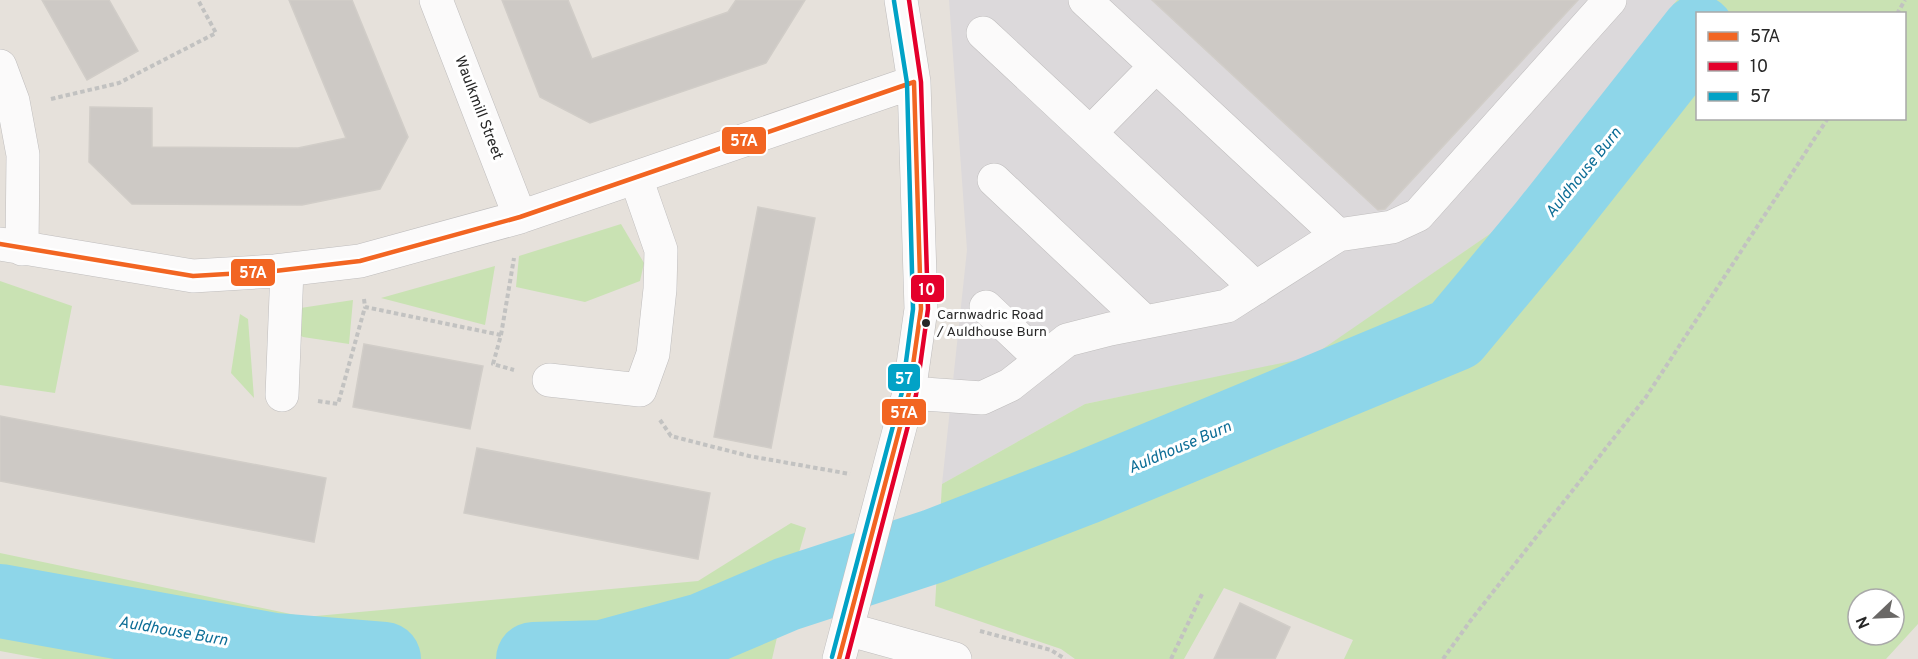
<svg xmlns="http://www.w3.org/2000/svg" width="1918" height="659" viewBox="0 0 1918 659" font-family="Overpass,sans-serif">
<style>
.industrial{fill:#dcd9db}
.green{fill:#c9e2b3;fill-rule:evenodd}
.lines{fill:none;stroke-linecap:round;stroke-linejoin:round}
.river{stroke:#8ed6e9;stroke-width:74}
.building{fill:#cdc9c5;stroke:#d1cdc8;stroke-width:1.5}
.minor-casing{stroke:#bfbdbd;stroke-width:34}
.path{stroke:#c2c2c1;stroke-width:4;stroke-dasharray:4.5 3;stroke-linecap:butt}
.minor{stroke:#fbfafa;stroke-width:33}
.bus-1-casing{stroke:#fff;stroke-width:9}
.bus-2-casing{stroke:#fff;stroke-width:9}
.bus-3-casing{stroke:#fff;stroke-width:9}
.bus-1{stroke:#f26522;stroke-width:4.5}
.bus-2{stroke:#e4002b;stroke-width:4.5}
.bus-3{stroke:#02a2c6;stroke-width:4.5}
.bus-dot{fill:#272727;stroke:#fff;stroke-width:2}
.labels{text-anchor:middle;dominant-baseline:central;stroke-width:6;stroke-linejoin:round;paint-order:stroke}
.bus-label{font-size:14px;fill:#272727;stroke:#fff;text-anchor:start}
.street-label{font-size:15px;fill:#272727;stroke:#fff}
.water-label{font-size:16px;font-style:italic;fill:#0c6d96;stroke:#fff}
.line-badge{stroke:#fff;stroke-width:2}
.badge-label{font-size:16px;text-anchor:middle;font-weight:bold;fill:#fff}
</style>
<rect width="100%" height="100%" fill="#e6e1db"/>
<path class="industrial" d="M949,0H1677L1497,229L1311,358L1085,404L942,484L967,250Z"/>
<path class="green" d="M1677,0H1918V624L1886,659H1344L1353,640L1224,588L1184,659H1075L1061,649L935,606L942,484L1085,404L1311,357L1497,229ZM1698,14H1904V118H1698ZM1858,599H1894V635H1858Z
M621,224L644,263L640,281L585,302L516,287L519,256Z
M495,266L485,325L381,298Z
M0,281L72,306L55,393L0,385Z
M353,300L349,344L303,337L288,328L294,309Z
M240,314L248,319L254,398L231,373Z
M791,523L806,528L787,594L772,659H43L0,651V553L305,617L698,581Z"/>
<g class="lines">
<path class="river" d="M0,601L274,650L384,659
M533,659L603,657L702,630L787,594L934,546L1084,488L1455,334L1544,227L1698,32"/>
</g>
<path class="building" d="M42,0H109L138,51L87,80Z
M289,0H352L408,137L380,189L302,205L132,204L89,162L90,107L152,108V147L298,148L346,138Z
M502,0H568L592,59L728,12L736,0H805L766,63L590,123L540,97Z
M1152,0H1578L1385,209L1378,210Z
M758,207L815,218L771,448L714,437Z
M364,344L483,366L470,429L353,407Z
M0,416L326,478L314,542L0,481Z
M477,448L710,493L698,559L464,513Z
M1240,603L1290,627L1275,659H1214Z"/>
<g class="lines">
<defs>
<path id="minor" d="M436,0L520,217
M1085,0L1338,235
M983,33L1256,288
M0,66L13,101L23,155L22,249
M1090,133L1156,66
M994,180L1145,322
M0,244L193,276L275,271L360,261L520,217L914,82
M986,307L1042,360
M549,380L640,390L653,354L660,289L661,250L636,178
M909,393L982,398L1010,385L1067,340L1110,329L1227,306L1338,235L1392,227L1418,215L1610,0
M282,395L287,270
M847,629L955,659
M839,659L909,393L921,309L914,82L901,0"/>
</defs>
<use href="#minor" class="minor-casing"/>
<path class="path" d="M1897,14L1905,0
M51,99L119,83L216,33L198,0
M364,299L365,307L501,335L493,364L514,370
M501,335L514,258
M318,401L338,404L365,307
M660,420L671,436L749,456L850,474
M980,631L1051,650L1065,659
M1171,659L1203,592
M1443,659L1471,620L1646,397L1828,118"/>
<use href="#minor" class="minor"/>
<defs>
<path id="bus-1" d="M0,244L193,276L275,271L360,261L520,217L914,82L921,309L909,393L839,659"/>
<path id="bus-2" d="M847,659L916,395L928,309L921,82L909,0"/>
<path id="bus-3" d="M832,657L902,392L913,309L907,83L894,1"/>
</defs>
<use href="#bus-1" class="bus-1-casing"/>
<use href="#bus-2" class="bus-2-casing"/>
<use href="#bus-3" class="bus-3-casing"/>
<use href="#bus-1" class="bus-1"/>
<use href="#bus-2" class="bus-2"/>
<use href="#bus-3" class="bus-3"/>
</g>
<circle class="bus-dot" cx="926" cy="323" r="5"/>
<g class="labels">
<g class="bus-label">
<text x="937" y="315">Carnwadric Road<tspan x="937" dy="17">/ Auldhouse Burn</tspan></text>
</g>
<g class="street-label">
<text transform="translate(478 108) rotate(69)">Waulkmill Street</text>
</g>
<g class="water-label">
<text transform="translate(1584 173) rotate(-51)">Auldhouse Burn</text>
<text transform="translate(1180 448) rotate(-23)">Auldhouse Burn</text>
<text transform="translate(173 632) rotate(10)">Auldhouse Burn</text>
</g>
</g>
<g class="line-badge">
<rect x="721" y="126" width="46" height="29" rx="6" fill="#f26522"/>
<rect x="230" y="258" width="46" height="29" rx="6" fill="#f26522"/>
<rect x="910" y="274" width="35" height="29" rx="6" fill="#e4002b"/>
<rect x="887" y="363" width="34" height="29" rx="6" fill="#02a2c6"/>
<rect x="881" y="398" width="46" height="28" rx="6" fill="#f26522"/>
</g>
<g class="badge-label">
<text x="744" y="146">57A</text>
<text x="253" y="278">57A</text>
<text x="927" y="295">10</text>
<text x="904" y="384">57</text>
<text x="904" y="418">57A</text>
</g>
<rect x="1696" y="12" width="210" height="108" fill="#ffffff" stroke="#a9a9a9" stroke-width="1.5"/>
<rect x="1708" y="32" width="30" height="9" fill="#f26522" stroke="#a9a9a9" stroke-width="1.5"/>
<text x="1750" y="42" font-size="18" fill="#272727">57A</text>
<rect x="1708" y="62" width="30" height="9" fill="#e4002b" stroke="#a9a9a9" stroke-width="1.5"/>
<text x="1750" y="72" font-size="18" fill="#272727">10</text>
<rect x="1708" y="92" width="30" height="9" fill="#02a2c6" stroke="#a9a9a9" stroke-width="1.5"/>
<text x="1750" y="102" font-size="18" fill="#272727">57</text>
<g transform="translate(1876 617) rotate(247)"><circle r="28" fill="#ffffff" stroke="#a9a9a9" stroke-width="1.5"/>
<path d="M0-4.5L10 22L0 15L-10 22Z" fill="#6a6866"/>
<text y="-9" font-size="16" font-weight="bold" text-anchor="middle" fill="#272727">N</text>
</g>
</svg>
